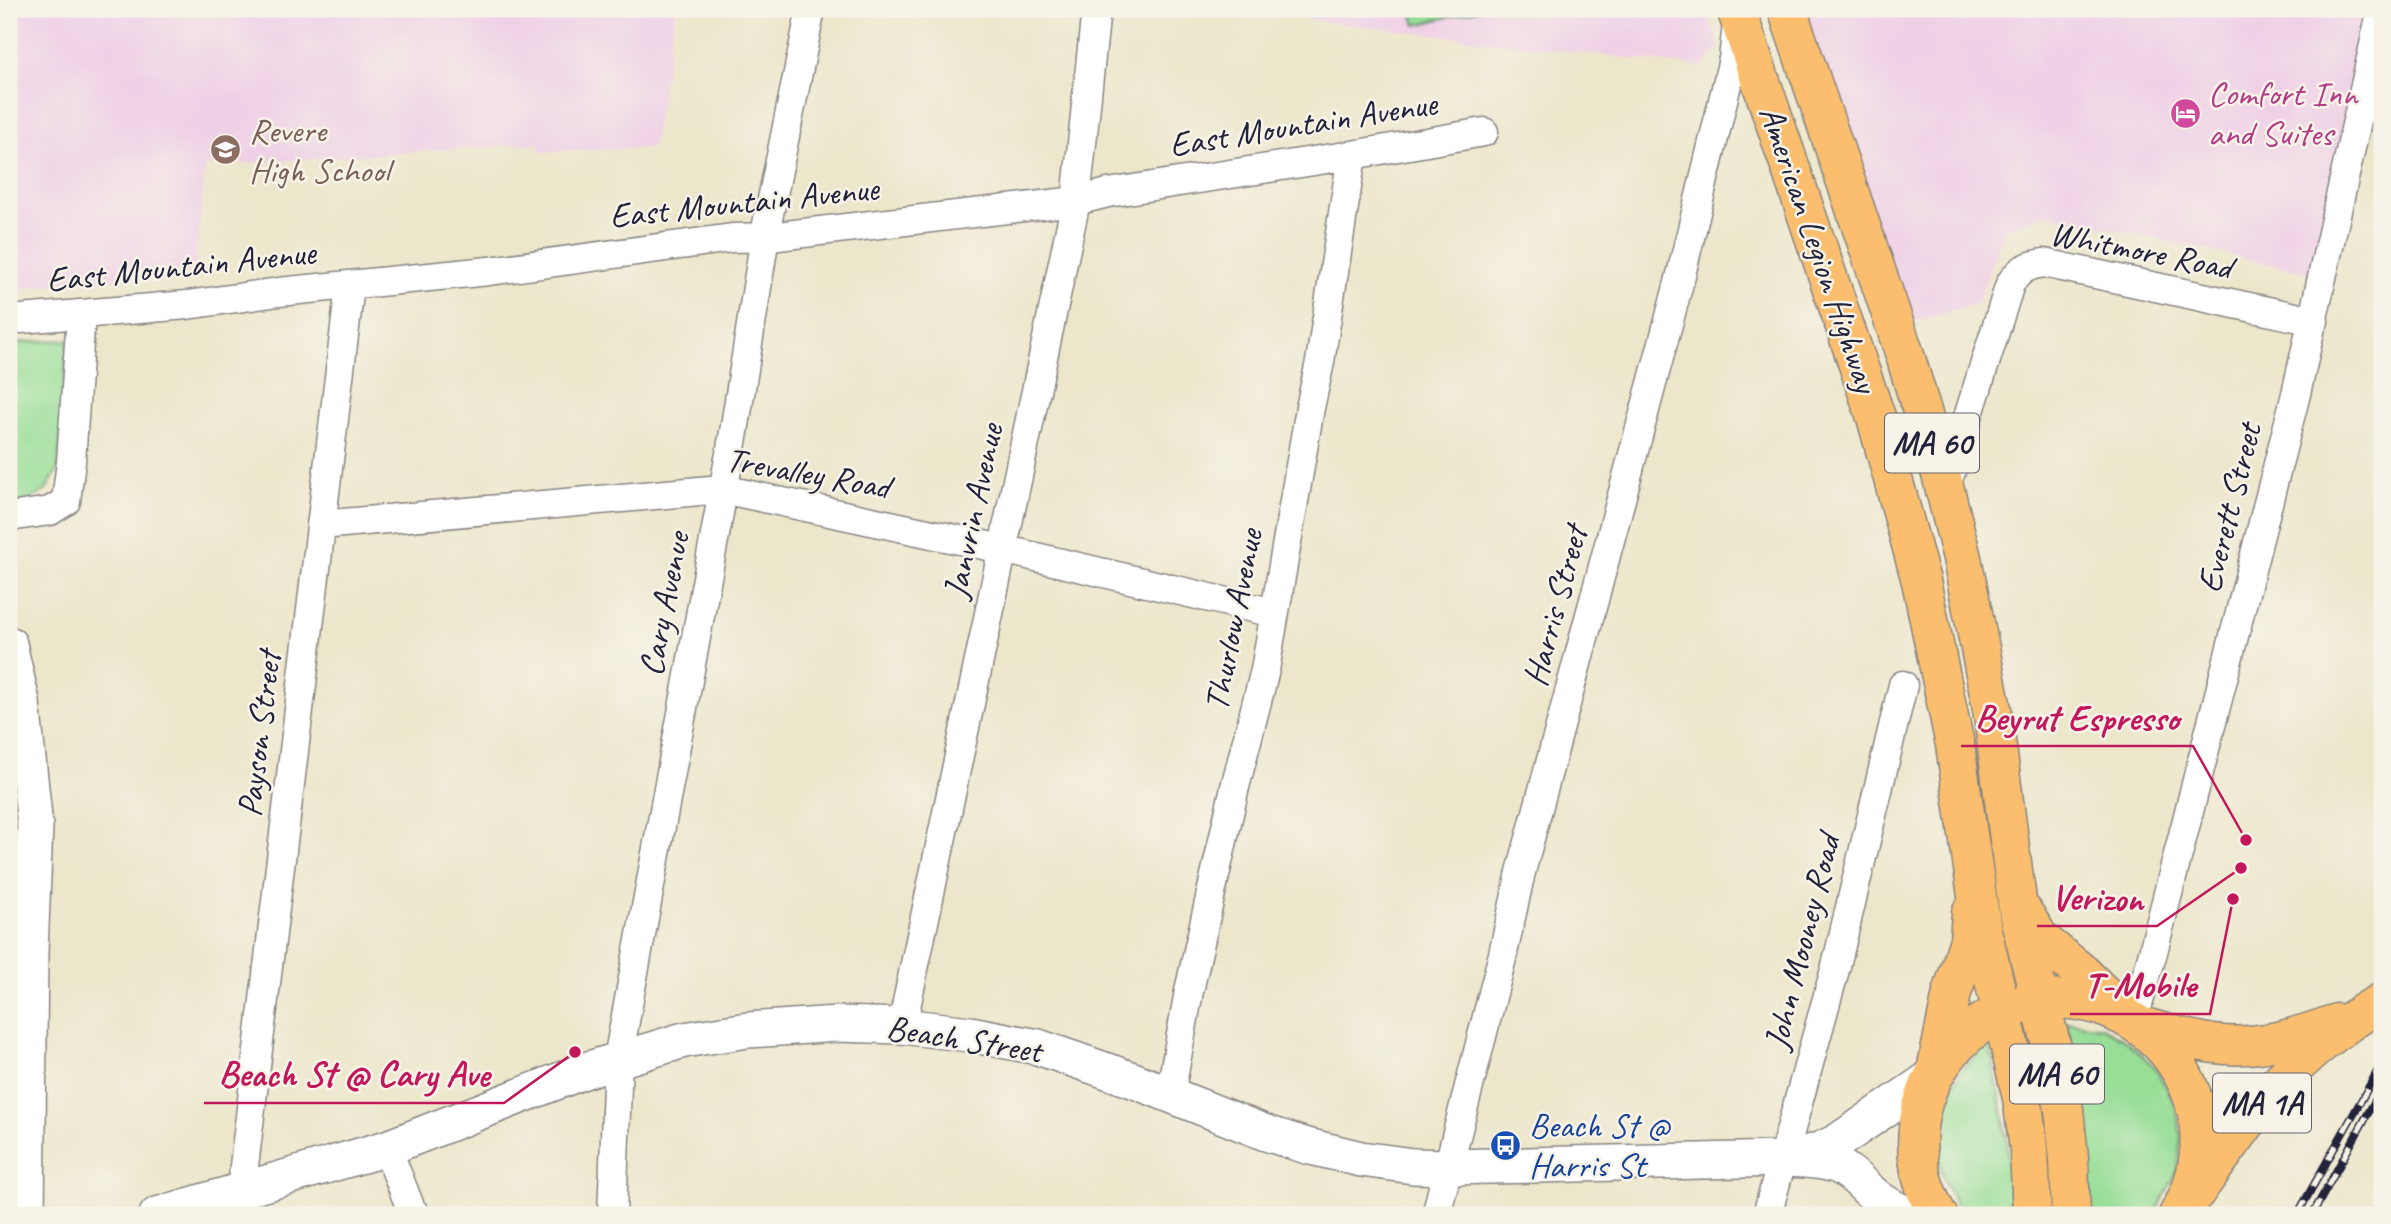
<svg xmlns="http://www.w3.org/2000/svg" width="2391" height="1224" viewBox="0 0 2391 1224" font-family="Caveat,sans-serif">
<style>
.built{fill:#efd0e6}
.green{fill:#98de97;stroke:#5d8069;stroke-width:2}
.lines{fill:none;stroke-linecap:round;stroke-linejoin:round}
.minor-casing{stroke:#878482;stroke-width:31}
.tertiary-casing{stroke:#878482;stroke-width:38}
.trunk-casing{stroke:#878482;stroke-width:41}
.minor{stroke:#fff;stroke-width:28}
.tertiary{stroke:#fff;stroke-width:35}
.trunk{stroke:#fabe6e;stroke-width:38}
.rail-casing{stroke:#22223b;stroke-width:8}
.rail{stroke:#f7f3e8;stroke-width:5;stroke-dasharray:16;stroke-linecap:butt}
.labels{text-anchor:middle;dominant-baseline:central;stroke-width:5;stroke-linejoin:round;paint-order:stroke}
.shield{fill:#f7f3e8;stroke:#62616f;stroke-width:2}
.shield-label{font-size:33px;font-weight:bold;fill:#22223b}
.hotel-label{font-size:35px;fill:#b23c85;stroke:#f7f3e8;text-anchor:start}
.street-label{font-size:35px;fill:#22223b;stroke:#f7f3e8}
.education-label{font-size:35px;fill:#785e54;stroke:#f7f3e8;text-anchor:start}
.transit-label{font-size:35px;fill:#164399;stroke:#f7f3e8;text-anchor:start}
.leader{fill:none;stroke:#c2185b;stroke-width:2.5}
.callout-dot{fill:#c2185b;stroke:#f7f3e8;stroke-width:2.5}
.callout-label{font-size:37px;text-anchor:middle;font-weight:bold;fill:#c2185b;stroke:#f7f3e8;stroke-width:5;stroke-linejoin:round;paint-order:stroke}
</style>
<rect width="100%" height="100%" fill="#f7f3e8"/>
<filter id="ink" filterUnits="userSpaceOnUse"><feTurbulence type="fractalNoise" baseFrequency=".0143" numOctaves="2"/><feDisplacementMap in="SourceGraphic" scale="14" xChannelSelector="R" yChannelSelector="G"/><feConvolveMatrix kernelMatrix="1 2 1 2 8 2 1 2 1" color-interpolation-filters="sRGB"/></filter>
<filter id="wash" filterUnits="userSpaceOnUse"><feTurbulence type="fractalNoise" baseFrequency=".00686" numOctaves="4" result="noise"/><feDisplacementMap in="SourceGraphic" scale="28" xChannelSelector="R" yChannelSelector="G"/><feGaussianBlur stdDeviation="1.57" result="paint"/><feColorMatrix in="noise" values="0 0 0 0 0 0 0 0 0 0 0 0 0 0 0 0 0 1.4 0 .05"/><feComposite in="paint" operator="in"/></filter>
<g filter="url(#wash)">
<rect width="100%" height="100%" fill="#ece6ca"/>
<path class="built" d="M9,9H676L652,148L540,152L539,143L205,166L195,272L9,289Z
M1260,9H1706L1719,47L1703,67L1321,21Z
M1803,9H2373L2310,273L2043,214L2003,231L1978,303L1907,324Z"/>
<path class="green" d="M1412,9H1481L1416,25Z
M68,340L58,469L45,491L30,500L9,505V343Z
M2067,1022L2102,1027L2122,1038L2155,1067L2175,1104L2181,1134L2178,1169L2155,1215H2089L2090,1163L2088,1139Z
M1989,1043L2004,1120L2009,1160L2011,1215H1963C1932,1170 1927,1121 1959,1075C1967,1063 1979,1053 1989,1043Z"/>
</g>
<g filter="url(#ink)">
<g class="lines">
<defs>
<path id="minor" d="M9,320L187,305L279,292L489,271L732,238L769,237L1076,201L1108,193L1352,155L1484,132
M1945,490L2010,284C2019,270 2027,265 2044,263L2314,321
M9,517L50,511L66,501L71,462L81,314
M321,525L722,489L1002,549L1274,613
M2133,1022L2152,956L2296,394L2382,9
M902,1026L1076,201L1096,9
M1170,1095L1189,991L1235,787L1265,670L1310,408L1320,362L1352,155
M387,1148L411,1209L416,1215
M241,1191L350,286
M612,1215L618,1059L734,432L767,224L811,9
M1436,1215L1502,958L1521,872L1679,283L1733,59L1737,24
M1767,1215L1836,966L1903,685"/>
<path id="tertiary" d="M9,644L22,702L35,826L30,952L27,1215
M1794,1157L1819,1150L1837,1142L1932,1077
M157,1215L387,1148L589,1069L684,1040L748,1030L838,1024L902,1026L970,1034L1038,1047L1133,1080L1266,1133L1307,1146L1361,1159L1413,1166L1448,1167L1783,1159C1801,1160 1821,1159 1838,1166C1852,1172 1861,1184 1873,1194C1884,1203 1897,1211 1911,1215"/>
<path id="trunk" d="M1736,9L1876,417L1921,581L1955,745L1982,930L2022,1098L2029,1149L2032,1215
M1787,9L1904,352L1941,474L1962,558L1992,709L2019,916L2052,1048L2064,1109L2069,1158L2071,1215
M2023,912L2040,939L2082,973L2123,1013
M2140,1026C2165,1032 2190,1041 2215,1044C2257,1050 2298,1037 2337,1023
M1937,1066L1952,993L1969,940L1971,913
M2195,1193C2216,1164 2237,1134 2259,1106C2292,1065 2336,1027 2382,1002
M1938,1215C1863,1089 2006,944 2132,1021C2159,1037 2180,1063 2191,1093C2206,1134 2201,1178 2178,1215"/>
</defs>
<use href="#minor" class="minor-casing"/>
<use href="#tertiary" class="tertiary-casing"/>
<use href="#trunk" class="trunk-casing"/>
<use href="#minor" class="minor"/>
<use href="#tertiary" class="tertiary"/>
<use href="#trunk" class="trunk"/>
<defs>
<path id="rail" d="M2297,1215L2382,1063
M2312,1215L2382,1088"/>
</defs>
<use href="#rail" class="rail-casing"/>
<use href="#rail" class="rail"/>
</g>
</g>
<defs>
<symbol id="hotel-disc" viewBox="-11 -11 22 22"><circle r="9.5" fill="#d1479c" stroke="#f7f3e8"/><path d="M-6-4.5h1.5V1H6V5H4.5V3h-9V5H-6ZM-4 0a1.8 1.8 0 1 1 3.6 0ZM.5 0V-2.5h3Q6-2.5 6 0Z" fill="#fff"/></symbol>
<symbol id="school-disc" viewBox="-11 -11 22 22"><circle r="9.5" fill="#8d6e63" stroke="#f7f3e8"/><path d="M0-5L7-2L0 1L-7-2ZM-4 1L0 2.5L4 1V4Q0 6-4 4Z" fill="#fff"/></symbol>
<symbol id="bus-disc" viewBox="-11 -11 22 22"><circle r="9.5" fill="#1a4fb4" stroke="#f7f3e8"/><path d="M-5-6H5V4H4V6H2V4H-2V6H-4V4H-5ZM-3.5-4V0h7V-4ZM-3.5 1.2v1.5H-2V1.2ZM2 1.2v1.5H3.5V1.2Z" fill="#fff"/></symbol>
</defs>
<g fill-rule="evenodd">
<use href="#hotel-disc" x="2168" y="96" width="35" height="35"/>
<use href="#school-disc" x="208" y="132" width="35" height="35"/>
<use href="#bus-disc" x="1488" y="1128" width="35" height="35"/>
</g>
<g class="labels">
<g class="shield">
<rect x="1885" y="413.5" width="94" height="59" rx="5"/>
<rect x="2010" y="1044.5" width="94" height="59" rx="5"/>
<rect x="2213" y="1073.5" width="98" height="59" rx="5"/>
</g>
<g class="shield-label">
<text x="1932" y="443">MA 60</text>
<text x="2057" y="1074">MA 60</text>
<text x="2262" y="1103">MA 1A</text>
</g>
<g class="hotel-label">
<text x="2208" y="93">Comfort Inn<tspan x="2208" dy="40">and Suites</tspan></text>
</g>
<g class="street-label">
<text transform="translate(1303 124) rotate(-9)">East Mountain Avenue</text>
<text transform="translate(744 202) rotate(-6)">East Mountain Avenue</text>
<text transform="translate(1819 249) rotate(71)">American Legion Highway</text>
<text transform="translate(2141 250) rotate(11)">Whitmore Road</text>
<text transform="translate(181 266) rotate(-6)">East Mountain Avenue</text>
<text transform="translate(808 473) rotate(10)">Trevalley Road</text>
<text transform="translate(2229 508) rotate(-76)">Everett Street</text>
<text transform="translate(973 511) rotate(-78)">Janvrin Avenue</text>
<text transform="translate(664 604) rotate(-79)">Cary Avenue</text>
<text transform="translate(1555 606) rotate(-75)">Harris Street</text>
<text transform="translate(1233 620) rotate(-79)">Thurlow Avenue</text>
<text transform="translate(259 734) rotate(-83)">Payson Street</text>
<text transform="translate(1802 942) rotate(-76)">John Mooney Road</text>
<text transform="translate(964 1039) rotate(9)">Beach Street</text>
</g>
<g class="education-label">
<text x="249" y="130">Revere<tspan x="249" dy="40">High School</tspan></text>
</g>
<g class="transit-label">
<text x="1529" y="1125">Beach St @<tspan x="1529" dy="40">Harris St</tspan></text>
</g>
</g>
<path class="leader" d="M2246 840L2193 746H1961M2241 868L2157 926H2037M2233 899L2210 1014H2070M575 1052L504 1103H204"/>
<g class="callout-dot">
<circle cx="2246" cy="840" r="7"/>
<circle cx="2241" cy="868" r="7"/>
<circle cx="2233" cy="899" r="7"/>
<circle cx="575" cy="1052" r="7"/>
</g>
<g class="callout-label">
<text x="2077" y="730">Beyrut Espresso</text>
<text x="2097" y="910">Verizon</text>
<text x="2140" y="997">T-Mobile</text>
<text x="354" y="1086">Beach St @ Cary Ave</text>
</g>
<rect width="2391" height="1224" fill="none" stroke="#f7f3e8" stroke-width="35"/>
</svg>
